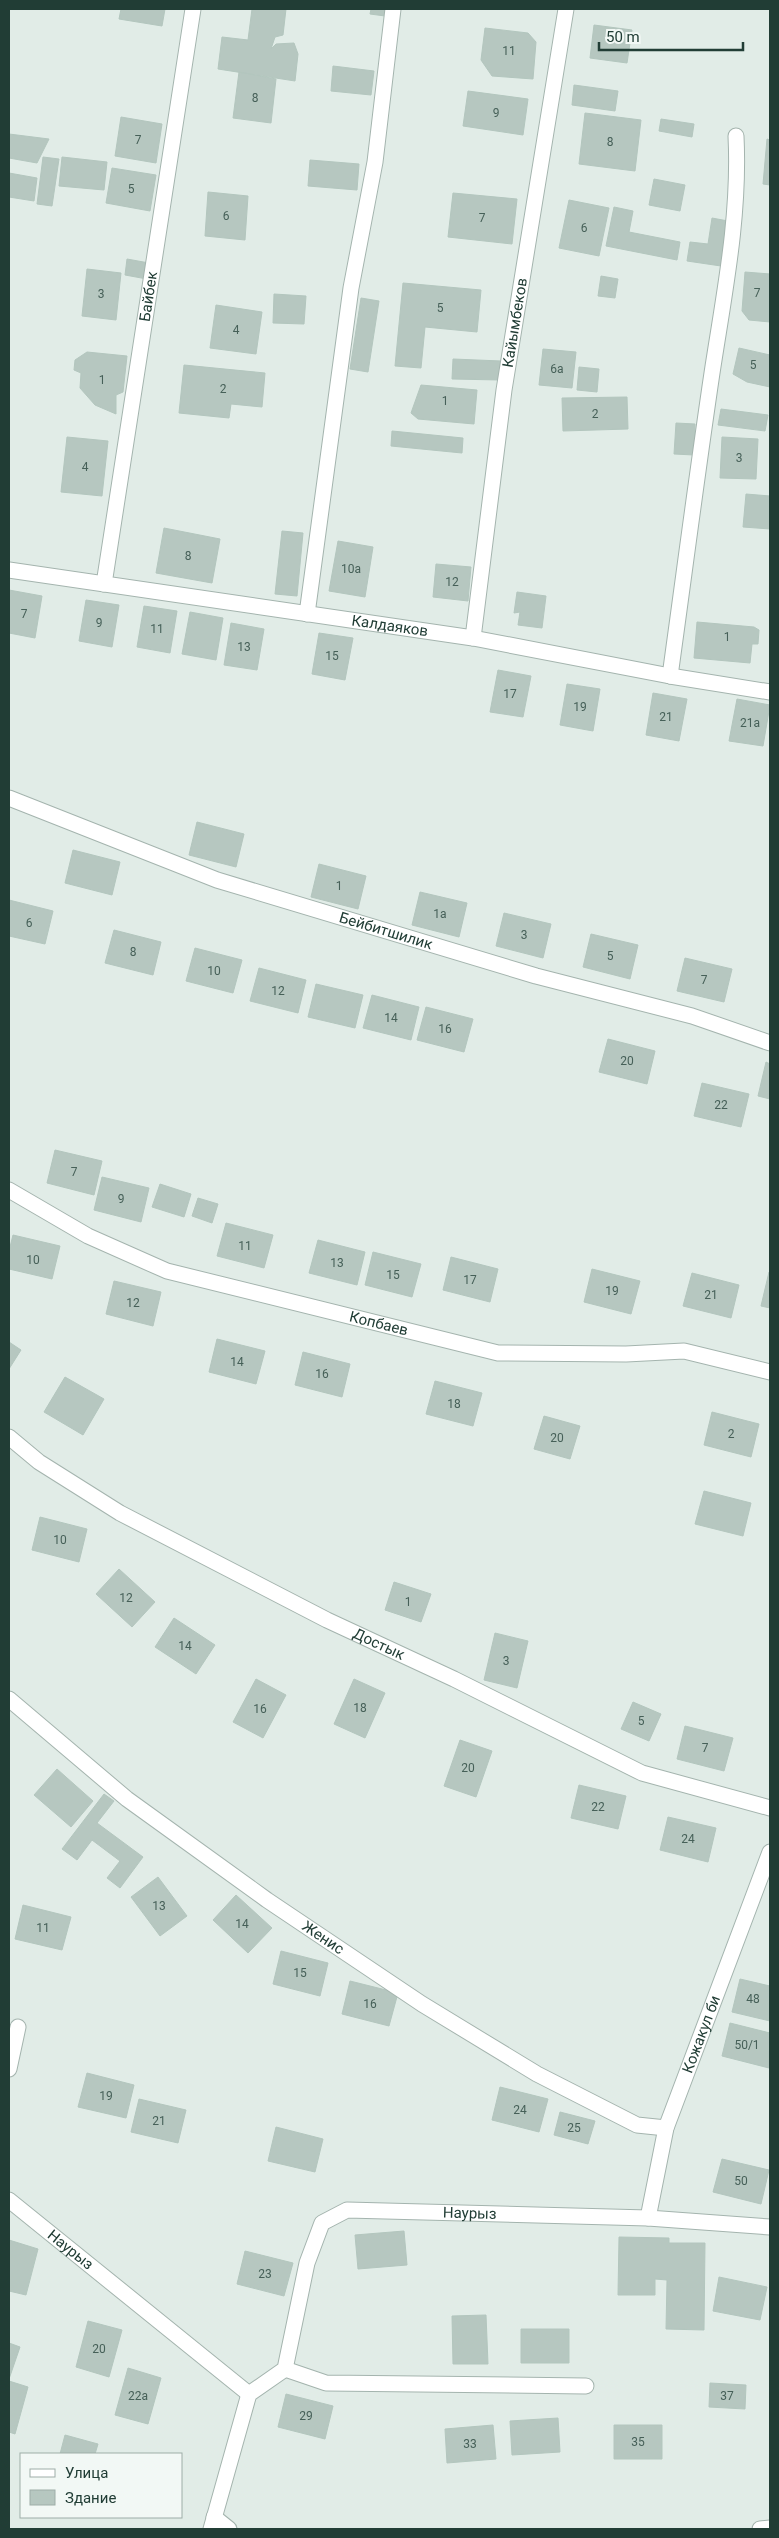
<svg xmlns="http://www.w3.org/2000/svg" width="779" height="2538" viewBox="0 0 779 2538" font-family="Roboto,sans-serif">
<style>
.building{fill:#b6c7c0;stroke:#b3c6be}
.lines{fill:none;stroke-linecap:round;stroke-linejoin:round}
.minor-casing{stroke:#a4b4ae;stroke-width:17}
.minor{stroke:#fff;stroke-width:15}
.labels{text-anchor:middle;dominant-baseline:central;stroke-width:5;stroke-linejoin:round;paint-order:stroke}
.number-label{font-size:12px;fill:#466058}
.street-label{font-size:15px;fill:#213d35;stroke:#f2f8f5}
</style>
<rect width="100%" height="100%" fill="#e1ece7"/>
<path class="building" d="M121,9H165L162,26L119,19Z
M252,9H286L283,35L275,37L271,49L276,44L294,43L298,54L295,81L218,69L222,37L248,40Z
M371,9H386L385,16L370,14Z
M594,25L632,30L627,63L590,58Z
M485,28L528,33L536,42L533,79L492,76L481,60Z
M333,66L374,71L371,95L331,91Z
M239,72L276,79L271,123L233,118Z
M574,85L618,91L615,111L572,105Z
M468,91L528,99L523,135L463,126Z
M585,113L641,120L635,171L579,164Z
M121,117L162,124L156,163L115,156Z
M661,119L694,124L692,137L659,131Z
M9,134L49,139L37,163L9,158Z
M767,139L770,140V185L763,184Z
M43,157L59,159L52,206L37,204Z
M62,157L107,162L104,190L59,186Z
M310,160L359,164L357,190L308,186Z
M112,168L156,175L150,211L106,203Z
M9,173L37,178L34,201L9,197Z
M654,179L685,185L680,211L649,205Z
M208,192L248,196L245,240L205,236Z
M453,193L517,199L512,244L448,237Z
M569,200L609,208L599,256L559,248Z
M614,207L633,211L629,232L680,242L677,260L606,246Z
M712,218L728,221L721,266L687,261L690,242L708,244Z
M127,259L149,263L147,279L125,275Z
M87,269L121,273L116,320L82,316Z
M745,272L770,274V322L749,320L742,311Z
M601,276L618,279L615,298L598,296Z
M403,283L481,290L477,332L425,327L421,368L395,366Z
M274,294L306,296L304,324L273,323Z
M361,298L379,301L368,372L350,369Z
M216,305L262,312L256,354L210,348Z
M739,348L770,355V387L747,382L733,374Z
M543,349L576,352L572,388L539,385Z
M87,352L127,356L123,392L116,395V414L95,405L80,388L81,373L74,370L75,360Z
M453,359L501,361L500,380L452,379Z
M184,365L265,373L262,407L231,404L229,418L179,413Z
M579,367L599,369L597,392L577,390Z
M421,385L477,390L474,424L418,419L411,413Z
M627,397L628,429L563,431L562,398Z
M721,409L768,415L765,431L718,425Z
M676,423L695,424L694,455L674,454Z
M392,431L463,438L462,453L391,446Z
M67,437L108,441L102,496L61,492Z
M722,437L758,439L756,479L720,478Z
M746,494L770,496V529L743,527Z
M164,528L220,539L212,583L156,573Z
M282,531L303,533L297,596L275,594Z
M338,541L373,547L365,597L329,591Z
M436,564L471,567L468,601L433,597Z
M9,590L42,596L35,638L9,633Z
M517,592L546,596L542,628L518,625L520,612L514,613Z
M86,600L119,605L112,647L79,641Z
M144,606L177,611L170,653L137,647Z
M190,612L223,618L216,660L182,654Z
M697,622L754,627L759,630L758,644H752L750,663L694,658Z
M231,623L264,629L257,670L224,665Z
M319,633L353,638L345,680L312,674Z
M498,670L531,676L523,717L490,712Z
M567,684L600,689L593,731L560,725Z
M653,693L687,699L679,741L646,735Z
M737,699L770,705L763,746L729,741Z
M197,822L244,834L236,867L189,855Z
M73,850L120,862L112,895L65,883Z
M319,864L366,876L358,909L311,897Z
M420,892L467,903L459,937L412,925Z
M9,900L53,911L45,944L9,936Z
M504,913L551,924L543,958L496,946Z
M114,930L161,942L153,975L105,963Z
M591,934L638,945L630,979L583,967Z
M195,948L242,960L233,993L186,981Z
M685,958L732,969L724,1002L677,991Z
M259,968L306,980L298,1013L250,1001Z
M316,984L363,995L355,1028L308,1017Z
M372,995L419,1007L411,1040L363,1028Z
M426,1007L473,1019L464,1052L417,1040Z
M608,1039L655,1051L647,1084L599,1072Z
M766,1062L770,1064V1099L758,1096Z
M702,1083L749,1094L741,1127L694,1116Z
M55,1150L102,1161L94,1195L47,1183Z
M102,1177L149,1188L141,1222L94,1210Z
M160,1184L191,1194L184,1217L152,1207Z
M198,1198L218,1204L212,1223L192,1216Z
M226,1223L273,1235L264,1268L217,1256Z
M13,1235L60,1246L52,1279L9,1269V1251Z
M318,1240L365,1252L357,1285L309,1273Z
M373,1252L421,1264L412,1297L365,1285Z
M451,1257L498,1269L490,1302L443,1290Z
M592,1269L640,1281L631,1314L584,1302Z
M769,1272L770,1273V1308L761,1306Z
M692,1273L739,1285L731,1318L683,1306Z
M114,1281L161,1292L153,1326L106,1314Z
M217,1339L265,1351L256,1384L209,1372Z
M9,1342L21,1350L9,1369Z
M303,1352L350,1364L342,1397L295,1385Z
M65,1377L104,1399L83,1435L44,1412Z
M435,1381L482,1393L473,1426L426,1414Z
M712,1412L759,1424L751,1457L704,1445Z
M544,1416L580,1426L570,1459L534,1449Z
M704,1491L751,1503L743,1536L695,1524Z
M40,1517L87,1529L79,1562L32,1550Z
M119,1569L155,1602L132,1627L96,1594Z
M394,1582L431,1594L421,1622L385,1610Z
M174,1618L215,1645L196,1674L155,1647Z
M495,1633L528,1641L517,1688L484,1680Z
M256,1679L286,1695L263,1738L233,1722Z
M354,1679L385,1693L365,1738L334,1724Z
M633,1702L661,1714L649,1741L621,1729Z
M685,1726L733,1738L724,1771L677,1759Z
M460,1740L492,1751L476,1797L444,1786Z
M57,1769L93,1801L71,1827L34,1795Z
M579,1785L626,1796L618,1829L571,1818Z
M104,1794L114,1801L97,1823L143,1857L120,1888L107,1878L120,1861L92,1840L77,1860L62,1849Z
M668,1817L716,1828L708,1862L660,1850Z
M158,1877L187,1916L160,1936L131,1897Z
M236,1895L272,1928L248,1953L213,1920Z
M23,1905L71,1917L62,1950L15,1939Z
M281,1951L328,1963L320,1996L273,1984Z
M740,1979L770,1986V2021L732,2012Z
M350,1981L398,1993L389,2026L342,2014Z
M730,2023L770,2033L769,2068L722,2056Z
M87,2073L134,2085L126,2118L78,2107Z
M500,2087L548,2099L539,2132L492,2120Z
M139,2099L186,2110L178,2143L131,2132Z
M560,2112L595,2121L588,2144L554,2135Z
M276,2127L323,2139L315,2172L268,2161Z
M722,2159L769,2170L761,2204L713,2192Z
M404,2231L407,2265L358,2269L355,2235Z
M619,2237L669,2238V2243H705L704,2330L666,2329L667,2280L655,2279V2295H618Z
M9,2240L38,2249L26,2295L9,2291Z
M245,2251L293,2263L284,2296L237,2284Z
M719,2277L767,2287L760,2320L713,2311Z
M486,2315L488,2364H453L452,2316Z
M88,2321L122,2330L109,2377L76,2367Z
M521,2329H569V2363H521Z
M9,2343L20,2347L9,2379Z
M128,2368L161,2378L148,2424L115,2415Z
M9,2381L28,2387L15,2434L9,2432Z
M710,2383L746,2385L745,2409L709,2407Z
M286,2394L333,2406L325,2439L278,2427Z
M558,2418L560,2452L512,2455L510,2421Z
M493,2425L496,2459L447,2463L445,2429Z
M614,2425H662V2459H614Z
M65,2435L98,2444L95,2454H60Z"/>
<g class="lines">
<defs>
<g id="minor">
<path id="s1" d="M9,570L473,638L670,676L770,692"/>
<path id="s2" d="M104,584L193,9"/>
<path d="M307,614L351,288L375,162L393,9"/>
<path id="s3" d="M473,638L504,390L566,9"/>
<path d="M670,676C684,575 697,474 712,373C724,294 740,217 736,136"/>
<path id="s4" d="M9,798L217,880L536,976L692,1016L770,1043"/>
<path id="s5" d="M9,1190L88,1236L167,1271L498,1353L626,1354L684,1351L770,1372"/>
<path id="s6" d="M9,1437L39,1462L120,1513L327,1620L454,1679L642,1773L770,1808"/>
<path id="s7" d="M9,1699L127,1799L267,1900L422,2004L537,2074L637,2125L666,2128"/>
<path d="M9,2069L18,2027"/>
<path id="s8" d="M9,2200L249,2394"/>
<path id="s9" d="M648,2218L666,2128L770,1852"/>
<path d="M285,2369L326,2383L586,2386"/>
<path d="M214,2517L229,2529"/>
<path id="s10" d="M211,2529L249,2394L285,2369L307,2263L322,2223L347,2210L648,2218L770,2227"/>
<path d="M760,2529L770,2528"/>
</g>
</defs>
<use href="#minor" class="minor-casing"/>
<use href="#minor" class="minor"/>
</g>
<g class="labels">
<g class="number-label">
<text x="509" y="51">11</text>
<text x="255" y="98">8</text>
<text x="496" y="113">9</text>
<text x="138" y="140">7</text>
<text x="610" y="142">8</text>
<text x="131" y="189">5</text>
<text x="226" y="216">6</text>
<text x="482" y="218">7</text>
<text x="584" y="228">6</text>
<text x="757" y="293">7</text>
<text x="101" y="294">3</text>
<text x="440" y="308">5</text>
<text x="236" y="330">4</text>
<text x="753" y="365">5</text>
<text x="557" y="369">6а</text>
<text x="102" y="380">1</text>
<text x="223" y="389">2</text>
<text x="445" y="401">1</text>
<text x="595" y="414">2</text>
<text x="739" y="458">3</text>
<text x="85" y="467">4</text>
<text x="188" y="556">8</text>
<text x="351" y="569">10а</text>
<text x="452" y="582">12</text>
<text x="24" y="614">7</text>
<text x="99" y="623">9</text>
<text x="157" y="629">11</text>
<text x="727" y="637">1</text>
<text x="244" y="647">13</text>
<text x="332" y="656">15</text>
<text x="510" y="694">17</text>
<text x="580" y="707">19</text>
<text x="666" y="717">21</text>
<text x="750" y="723">21а</text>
<text x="339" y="886">1</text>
<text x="440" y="914">1а</text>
<text x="29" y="923">6</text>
<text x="524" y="935">3</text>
<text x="133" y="952">8</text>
<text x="610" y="956">5</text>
<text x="214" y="971">10</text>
<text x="704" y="980">7</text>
<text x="278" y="991">12</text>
<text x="391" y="1018">14</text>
<text x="445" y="1029">16</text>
<text x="627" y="1061">20</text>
<text x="721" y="1105">22</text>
<text x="74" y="1172">7</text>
<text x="121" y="1199">9</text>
<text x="245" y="1246">11</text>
<text x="33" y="1260">10</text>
<text x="337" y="1263">13</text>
<text x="393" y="1275">15</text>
<text x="470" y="1280">17</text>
<text x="612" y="1291">19</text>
<text x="711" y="1295">21</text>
<text x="133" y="1303">12</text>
<text x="237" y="1362">14</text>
<text x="322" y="1374">16</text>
<text x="454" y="1404">18</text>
<text x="731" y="1434">2</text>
<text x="557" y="1438">20</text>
<text x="60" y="1540">10</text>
<text x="126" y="1598">12</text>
<text x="408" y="1602">1</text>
<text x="185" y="1646">14</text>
<text x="506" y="1661">3</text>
<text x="360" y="1708">18</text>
<text x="260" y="1709">16</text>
<text x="641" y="1721">5</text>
<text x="705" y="1748">7</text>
<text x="468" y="1768">20</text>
<text x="598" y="1807">22</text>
<text x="688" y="1839">24</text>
<text x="159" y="1906">13</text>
<text x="242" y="1924">14</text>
<text x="43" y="1928">11</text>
<text x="300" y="1973">15</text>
<text x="753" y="1999">48</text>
<text x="370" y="2004">16</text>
<text x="747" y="2045">50/1</text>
<text x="106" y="2096">19</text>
<text x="520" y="2110">24</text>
<text x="159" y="2121">21</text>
<text x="574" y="2128">25</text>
<text x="741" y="2181">50</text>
<text x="265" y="2274">23</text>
<text x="99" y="2349">20</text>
<text x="138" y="2396">22а</text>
<text x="727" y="2396">37</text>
<text x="306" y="2416">29</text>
<text x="638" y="2442">35</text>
<text x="470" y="2444">33</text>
</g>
<g class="street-label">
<text stroke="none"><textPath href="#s2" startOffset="291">Байбек</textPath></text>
<text stroke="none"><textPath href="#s3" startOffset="318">Кайымбеков</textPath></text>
<text stroke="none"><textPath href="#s1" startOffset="385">Калдаяков</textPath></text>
<text stroke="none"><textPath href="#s4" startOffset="400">Бейбитшилик</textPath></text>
<text stroke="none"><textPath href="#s5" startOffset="396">Копбаев</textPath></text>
<text stroke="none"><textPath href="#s6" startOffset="425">Достык</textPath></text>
<text stroke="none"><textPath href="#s7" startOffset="395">Женис</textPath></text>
<text stroke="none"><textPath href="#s9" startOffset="192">Кожакул би</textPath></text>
<text stroke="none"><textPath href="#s10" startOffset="486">Наурыз</textPath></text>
<text stroke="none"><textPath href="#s8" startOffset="79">Наурыз</textPath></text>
</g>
</g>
<rect width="779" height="2538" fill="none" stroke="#213d35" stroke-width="20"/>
<rect x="20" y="2453" width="162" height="65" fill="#f2f8f5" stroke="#9eada8"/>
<rect x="30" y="2469" width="25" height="8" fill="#ffffff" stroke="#9eada8"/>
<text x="65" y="2478" font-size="15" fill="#213d35">Улица</text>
<rect x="30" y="2490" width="25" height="15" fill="#b6c7c0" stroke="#9eada8"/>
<text x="65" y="2503" font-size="15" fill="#213d35">Здание</text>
<path d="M599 42v8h144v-8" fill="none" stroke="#213d35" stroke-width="2.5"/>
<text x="606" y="42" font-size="15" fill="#213d35" stroke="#f2f8f5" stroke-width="4" paint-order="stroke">50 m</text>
</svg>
